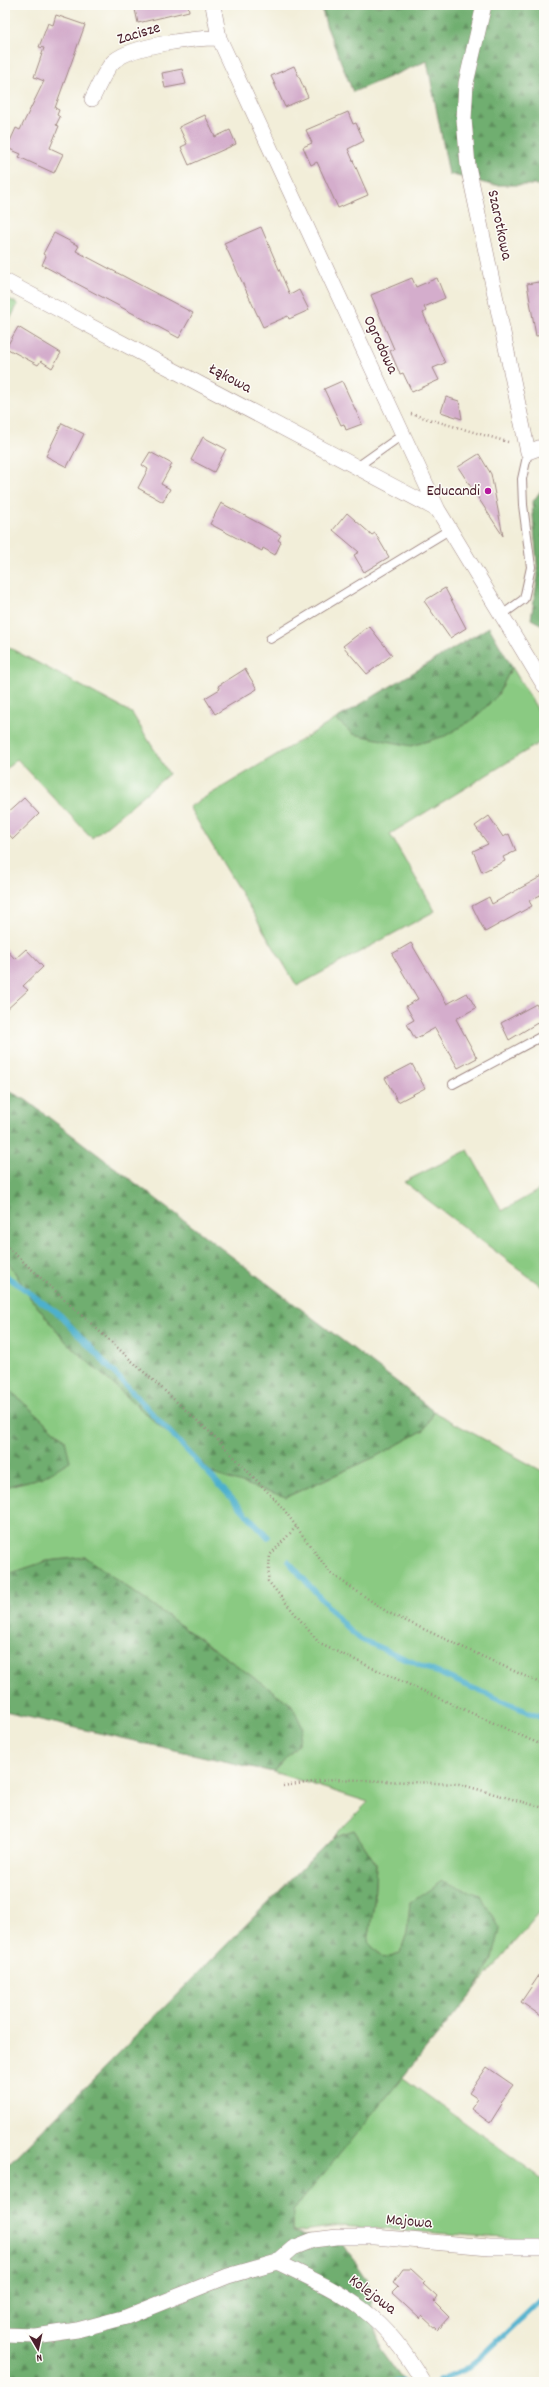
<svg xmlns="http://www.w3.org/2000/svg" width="549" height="2387" viewBox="0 0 549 2387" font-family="Dekko,sans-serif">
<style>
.grass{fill:#8aca82;stroke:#6a7456}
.forest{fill:url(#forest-firs);stroke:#5c664e}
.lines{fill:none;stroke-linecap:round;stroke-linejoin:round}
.stream{stroke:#4eb0cd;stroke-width:5.5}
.building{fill:#d4adcc}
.service-casing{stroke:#9e8682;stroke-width:10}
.minor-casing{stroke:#9e8682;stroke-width:16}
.path{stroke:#9e8682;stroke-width:2.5;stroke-dasharray:1 3;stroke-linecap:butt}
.service{stroke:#fff;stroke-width:8}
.minor{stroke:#fff;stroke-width:15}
.poi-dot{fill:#b5179e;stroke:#fdfcf7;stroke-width:1.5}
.labels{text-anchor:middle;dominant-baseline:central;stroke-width:3;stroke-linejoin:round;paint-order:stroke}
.street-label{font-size:16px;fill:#4a1f2b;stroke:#fdfcf7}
.poi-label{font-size:16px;fill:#4a1f2b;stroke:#fdfcf7;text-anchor:end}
</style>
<defs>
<pattern id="forest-firs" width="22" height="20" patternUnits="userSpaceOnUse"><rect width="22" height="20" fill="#6fae70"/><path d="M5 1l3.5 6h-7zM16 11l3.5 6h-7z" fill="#5d8d5c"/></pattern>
</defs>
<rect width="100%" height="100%" fill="#fdfcf7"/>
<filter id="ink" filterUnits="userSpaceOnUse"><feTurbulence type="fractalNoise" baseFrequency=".025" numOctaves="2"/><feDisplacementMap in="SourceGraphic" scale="8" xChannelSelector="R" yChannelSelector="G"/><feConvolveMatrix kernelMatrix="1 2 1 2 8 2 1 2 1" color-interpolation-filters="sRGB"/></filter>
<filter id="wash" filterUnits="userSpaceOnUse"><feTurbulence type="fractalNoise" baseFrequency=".012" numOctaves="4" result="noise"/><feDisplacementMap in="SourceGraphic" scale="16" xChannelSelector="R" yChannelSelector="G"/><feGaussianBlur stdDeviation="0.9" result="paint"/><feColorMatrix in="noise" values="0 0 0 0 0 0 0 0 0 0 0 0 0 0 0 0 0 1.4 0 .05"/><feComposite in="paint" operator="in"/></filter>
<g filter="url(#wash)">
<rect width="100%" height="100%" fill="#f2eed9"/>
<path class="grass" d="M5,297L18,304L5,329Z
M8,647L132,713L169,774L92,838L17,759L5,770V649Z
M512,667L544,720V740L390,834L435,911L297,986L189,807L336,719L353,734L497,696Z
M468,1150L502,1211L544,1187V1288L404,1182Z
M5,1261L9,1263L31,1299L68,1344L286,1497L375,1457L424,1430L434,1412L544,1472V1907L476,1988L493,1958L410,1903L407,1933L400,1953L383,1958L368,1942L374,1903L376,1864L354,1830L333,1837L368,1802L273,1772L297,1746L292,1705L85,1557L47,1561L5,1575V1487L43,1477L65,1440L5,1386Z
M402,2077L544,2180V2241L341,2226L293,2232V2211Z"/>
<path class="forest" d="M328,5H544V185H492L449,174L427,61L353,92L326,25L321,6Z
M544,486V626L531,619L538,576L532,503Z
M489,627L512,667L497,696L474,719L445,736L411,746L353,734L336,719Z
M5,1089L26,1100L401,1385L434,1412L424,1430L375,1457L286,1497L213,1474L68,1344L31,1299L9,1263L5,1261Z
M5,1386L65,1440L70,1461L43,1477L5,1487Z
M85,1557L292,1705L303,1728L297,1746L273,1772L5,1712V1575L47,1561Z
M354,1830L376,1864L374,1903L368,1942L383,1958L400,1953L407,1933L410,1903L442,1881L480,1895L500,1929L493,1958L476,1988L293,2211V2232L343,2244L367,2279L380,2349L404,2382H5V2168L333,1837Z"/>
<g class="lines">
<path class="stream" d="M5,1275L60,1315L268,1537
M288,1561L347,1628L360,1639L544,1719
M439,2380L464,2370L482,2356L544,2297
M394,2382H402"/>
</g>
<g id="blocks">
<path class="building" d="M134,5H188L189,11L138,23Z
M56,15L85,25L55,108L59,110L57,115L60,117L56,125L59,126L50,148L63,154L54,173L19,157L21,154L7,148L16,128L20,130L44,81L34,77L44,48L39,47L48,23L53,25Z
M294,66L308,97L285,107L271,76Z
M182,69L186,84L165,88L162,73Z
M348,112L353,124L356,123L364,141L348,149L368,195L338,208L317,162L311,165L303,147L312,143L306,130Z
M205,115L215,137L230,130L236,144L189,165L181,147L187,144L179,127Z
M261,227L290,295L299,290L309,310L289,319L288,316L263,327L224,243Z
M54,233L79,246L76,251L193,313L179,338L42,265L46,256L43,254Z
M412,278L416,287L437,278L445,298L424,307L426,311L423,313L445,363L433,368L439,380L412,392L403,373L400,374L390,351L394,349L371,295Z
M544,281V335L536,336L527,284Z
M18,327L61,353L52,368L41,361L38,365L6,348Z
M342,381L362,424L346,430L344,424L341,425L324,389Z
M446,397L459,401L462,419L441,412Z
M62,423L84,434L67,467L46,456Z
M203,437L226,449L214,472L191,460Z
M150,452L172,464L161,484L170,489L163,502L138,488L148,469L142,465Z
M479,454L491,474L503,536L458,467Z
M221,503L281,535L278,540L281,542L275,555L263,548L262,551L210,524Z
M347,513L372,535L375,533L389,557L364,572L354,555L359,552L333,530Z
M445,588L466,628L450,638L424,601Z
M369,626L392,655L367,674L343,646Z
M245,669L257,689L215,714L205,698L220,689L218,686Z
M24,798L39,814L13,839L5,830V815Z
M489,816L503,837L509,834L516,851L503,857L505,861L482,872L473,851L488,844L475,826Z
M544,875V893L529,901L532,906L485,932L472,906L489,897L492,904Z
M411,943L447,1004L467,993L476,1008L456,1019L477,1058L458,1068L435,1028L415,1039L407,1024L414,1020L406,1006L418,999L392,954Z
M5,948L15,959L26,949L43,967L23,986L28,990L5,1011Z
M536,1004L544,1019L509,1040L501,1023Z
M412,1064L425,1088L398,1102L385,1078Z
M544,1968V2018L521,2002Z
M487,2067L513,2085L500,2102L502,2104L490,2123L471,2109L478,2099L469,2093Z
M403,2269H411L425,2282L423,2284L437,2297L434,2302L449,2317L437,2330L422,2316L420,2319L392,2293L398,2287L393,2283Z"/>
</g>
</g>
<g filter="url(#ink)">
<use href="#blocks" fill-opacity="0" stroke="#9e8682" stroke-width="1"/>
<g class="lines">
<defs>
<path id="service" d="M357,467L402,435
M502,615L524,599L531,567L523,505L522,479L528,452
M270,639L449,530
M453,1084L544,1035"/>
<path id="minor" d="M213,5L219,38L438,510L544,685
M484,5L466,83L464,119L468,166L528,452L544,446
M92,99C97,89 106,68 114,61C133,45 194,38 219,38
M5,281L438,510
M277,2262C348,2296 383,2312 423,2382
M5,2335L35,2336L77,2330L126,2317L228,2276L277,2262L293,2248L313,2240L337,2237H375L489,2247H544"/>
</defs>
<use href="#service" class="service-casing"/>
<use href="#minor" class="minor-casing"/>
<path class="path" d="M411,414L508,442
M5,1245L214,1436L282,1507L330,1573L389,1613L544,1685
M296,1527L270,1555L268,1581L320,1644L544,1746
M283,1786L334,1779L459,1784L544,1808"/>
<use href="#service" class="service"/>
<use href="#minor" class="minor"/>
</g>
</g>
<circle class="poi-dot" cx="488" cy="491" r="4"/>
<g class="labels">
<g class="street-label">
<text transform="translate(139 34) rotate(-17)">Zacisze</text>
<text transform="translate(499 225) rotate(78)">Szarotkowa</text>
<text transform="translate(380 345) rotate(65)">Ogrodowa</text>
<text transform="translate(230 379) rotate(28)">Łąkowa</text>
<text transform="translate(409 2222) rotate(5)">Majowa</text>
<text transform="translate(372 2295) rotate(37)">Kolejowa</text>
</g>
<g class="poi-label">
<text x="480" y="491">Educandi</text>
</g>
</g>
<rect width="549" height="2387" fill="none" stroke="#fdfcf7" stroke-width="20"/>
<g transform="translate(38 2349) rotate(171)" stroke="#fdfcf7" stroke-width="3" paint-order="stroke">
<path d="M0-3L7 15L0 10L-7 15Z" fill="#4a1f2b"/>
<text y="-6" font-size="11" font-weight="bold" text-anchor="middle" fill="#4a1f2b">N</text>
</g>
</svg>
